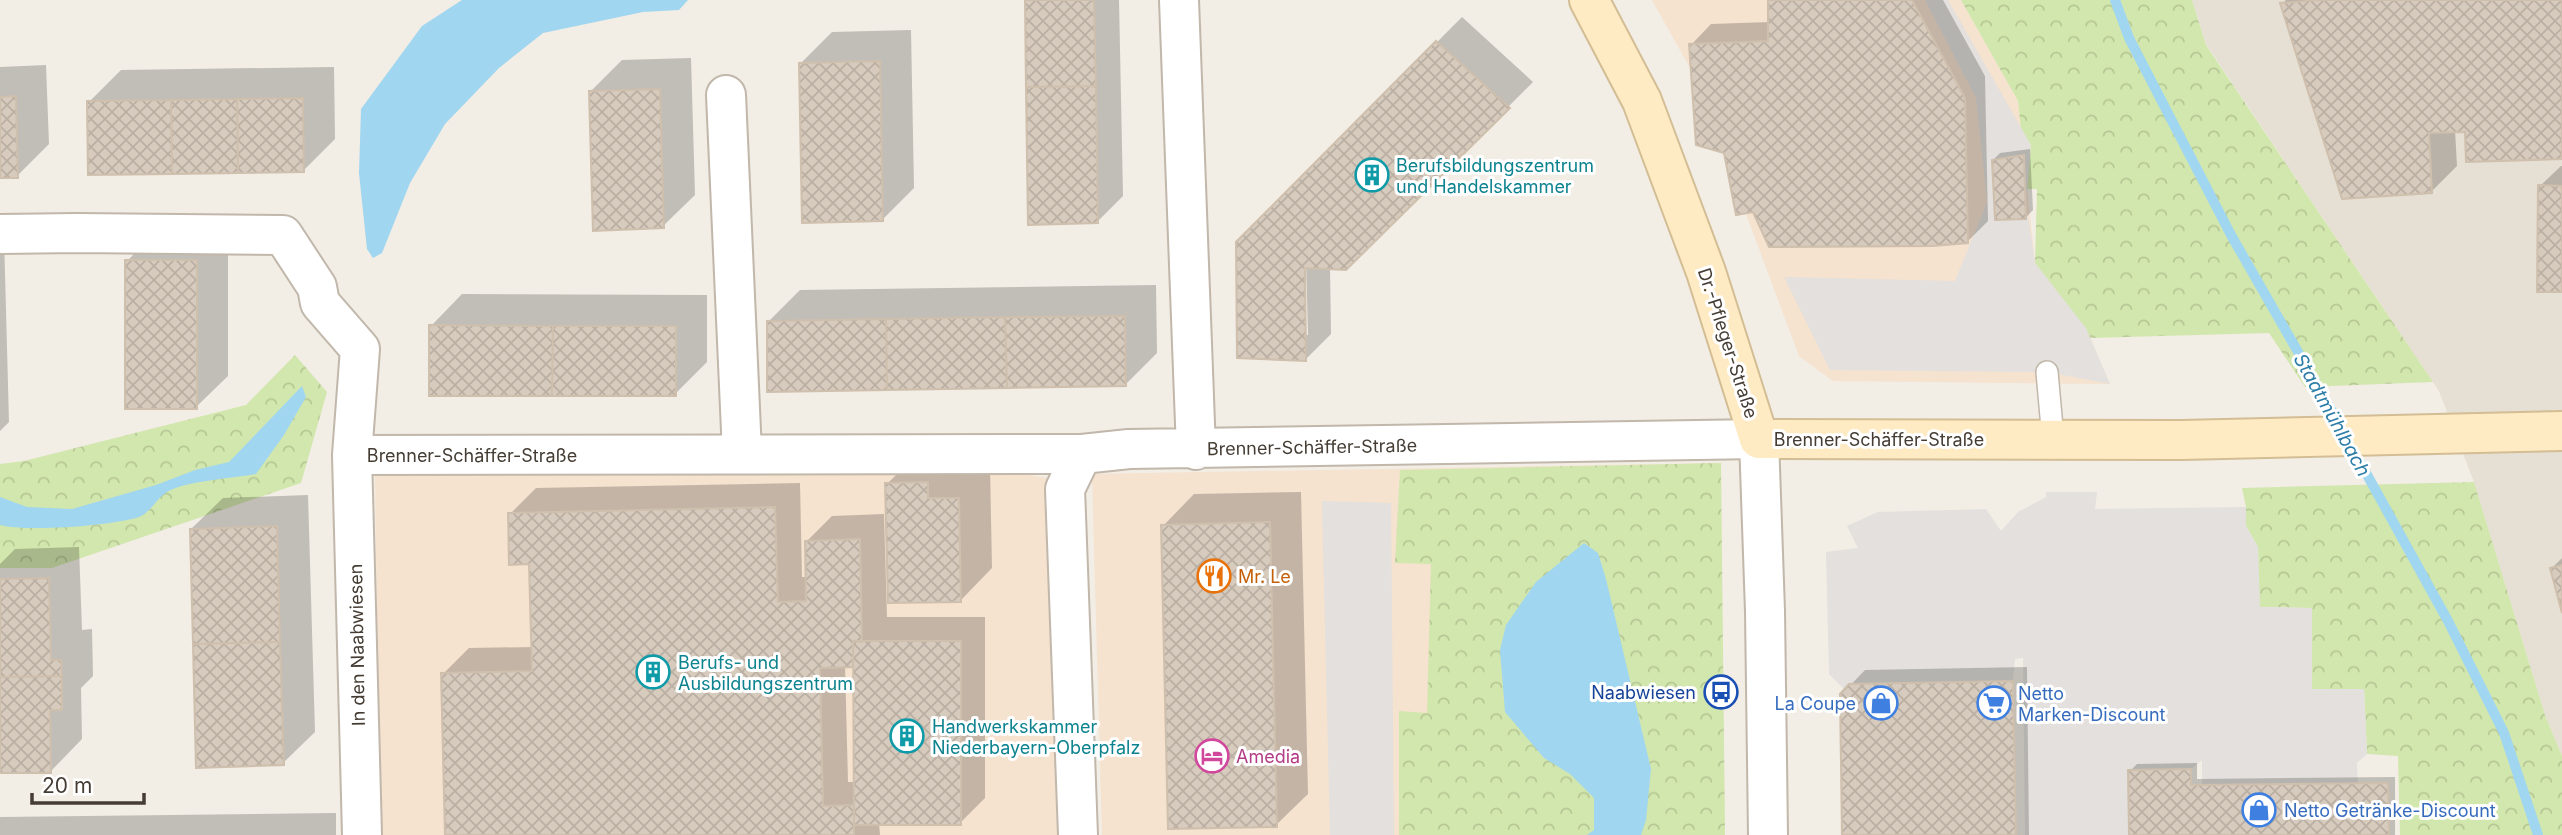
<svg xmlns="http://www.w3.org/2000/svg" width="2562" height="835" viewBox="0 0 2562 835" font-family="Inter,sans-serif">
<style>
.residential{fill:#e6dfd3}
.commercial{fill:#f5e2cf}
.park{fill:url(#park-crowns)}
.parking{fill:#e3e0dd}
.water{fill:#a0d6f0}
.shadow{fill:#0003;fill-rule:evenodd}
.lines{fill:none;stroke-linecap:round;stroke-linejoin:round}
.stream{stroke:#a0d6f0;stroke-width:10}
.building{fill:url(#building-cross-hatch);stroke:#cfbfad;stroke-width:2}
.service-casing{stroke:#c1b7aa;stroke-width:24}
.minor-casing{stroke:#c1b7aa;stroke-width:42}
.tertiary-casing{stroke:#c1b7aa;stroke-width:42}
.secondary-casing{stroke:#d3bd94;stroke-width:42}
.service{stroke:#fff;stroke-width:21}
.minor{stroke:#fff;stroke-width:38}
.tertiary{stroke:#fff;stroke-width:38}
.secondary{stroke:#ffebc3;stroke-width:38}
.labels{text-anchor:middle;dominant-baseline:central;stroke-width:6;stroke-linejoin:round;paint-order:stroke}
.culture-label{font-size:18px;fill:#0d838f;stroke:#fff;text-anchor:start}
.street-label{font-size:18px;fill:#453d34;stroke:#fff}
.food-label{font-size:18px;fill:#c56008;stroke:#fff;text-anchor:start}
.transit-label{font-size:18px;fill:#164399;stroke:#fff;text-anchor:end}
.shop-label{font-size:18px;fill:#366cbe;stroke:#fff;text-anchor:start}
.hotel-label{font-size:18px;fill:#b23c85;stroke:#fff;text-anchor:start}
.water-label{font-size:19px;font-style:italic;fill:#2d7ea8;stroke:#fff}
</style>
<defs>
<pattern id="park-crowns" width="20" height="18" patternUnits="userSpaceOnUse" patternTransform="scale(1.75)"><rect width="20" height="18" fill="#d2e7ad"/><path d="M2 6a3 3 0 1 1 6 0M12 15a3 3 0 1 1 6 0" fill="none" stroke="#b6c795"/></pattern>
<pattern id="building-cross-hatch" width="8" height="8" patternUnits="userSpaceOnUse" patternTransform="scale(1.75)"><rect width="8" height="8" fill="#d7cbbd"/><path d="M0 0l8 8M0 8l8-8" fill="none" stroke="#baafa3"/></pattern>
</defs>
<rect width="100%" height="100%" fill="#f2ede5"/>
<path class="residential" d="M2192,0H2562V756L2545,715L2474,482L2439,391L2206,44Z"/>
<path class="commercial" d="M1652,0H1961L2018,101L2035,263L2090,338L2110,384L1833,381L1799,356L1695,77Z
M957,463L1047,478L1057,835H380L375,473Z
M1720,463L1725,835H1102L1092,474Z"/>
<path class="park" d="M1961,0H2192L2206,45L2433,382L2305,387L2269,333L2090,338L2035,263L2037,189H2027L2018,101Z
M295,355L327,392L301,483L52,568H0V464L24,461L246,405Z
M1721,463L1725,835H1399V711L1427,713L1431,564L1395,563L1400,470Z
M2474,482L2545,715L2562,756V835H2400L2398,756L2367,754L2364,689L2312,690V608L2259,607L2258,547L2246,526V507L2242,488Z"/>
<path class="parking" d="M1925,0H1948L2031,145L2026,202L2035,263L2086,328L2110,384L2047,372L1830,370L1784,277L1955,281L1987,202L1976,98Z
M2046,492H2097L2095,509L2246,507V526L2258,547L2260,607L2312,608V689H2364L2367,754L2357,763L2358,783L2202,785V760L2191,769L2128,770L2129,835H2025L2023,658L2015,659L2013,681L1849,684L1844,689L1829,674L1826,552L1858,548L1847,526L1878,512L1986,509L2001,531L2018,512L2046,497Z
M1322,501L1391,503L1394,835H1330Z"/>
<path class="water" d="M462,0H688L679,10L643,12L543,33L499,68L445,124L410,183L382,253L373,258L367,249L359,173L361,109L422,26Z
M302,386L306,397L284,435L256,474C234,478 185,481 167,492C157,498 150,513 139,517C111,526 28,532 0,525V497L27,507L72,509L156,485L195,470L229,462Z
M1584,543L1598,553L1606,579L1651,769L1646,820L1641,835H1587L1594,830V798L1570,774L1544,758L1505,712L1500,650L1506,625L1536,582Z"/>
<path class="shadow" d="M1026,0H1119L1123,196L1097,222Z
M1770,0H1943L1985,76L1988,221L1967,242L1725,152L1691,45L1711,24L1770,22Z
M2286,0H2562V157L2466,130H2455L2457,166L2431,192L2282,4Z
M1462,17L1533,82L1346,269L1330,268L1331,334L1306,359L1238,242ZM1303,259H1306L1308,335H1304Z
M911,30L914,188L883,219L801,63L832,32Z
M691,58L695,195L663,226L591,91L622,60Z
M46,65L49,144L17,176L0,177V67Z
M334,67L335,139L304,170L89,102L121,70Z
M2030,149L2033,210L2026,217L1993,160L2000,153Z
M2561,166H2562V291L2540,186Z
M159,229H228V376L196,407L127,261Z
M0,236H4L9,422L0,431Z
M1156,285L1157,353L1126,384L768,322L800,290Z
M462,294L707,295V362L675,394L431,326Z
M919,452L990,467L992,568L961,600L887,484Z
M800,483L802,577H808L807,541L832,516L884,514L887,617H985V798L960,823H879L880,835H447L443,674L469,648L533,647L531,563L510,514L536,488ZM845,665H855V782H848Z
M1301,492L1308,794L1276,825L1163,526L1194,494Z
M308,495L315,732L283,763L191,529L223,498Z
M79,547L82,630L92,629L93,676L81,688L82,739L51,771L0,772V564L15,549Z
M2562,558V606L2551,569Z
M2027,667L2029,835H1844L1841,695L1865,670Z
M2197,763V779L2395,777V835H2131L2130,771L2137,764Z
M336,813V835H0V817Z"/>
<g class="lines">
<path class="stream" d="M2115,0L2129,38L2231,235L2341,427
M2350,444L2448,621L2504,733L2538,835"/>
</g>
<path class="building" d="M1025,0H1094L1096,86L1026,87Z
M1768,0H1912L1965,98L1968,243L1932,246L1769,247L1753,212L1736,215L1724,153L1696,145L1689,44L1768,41Z
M2319,0H2562V159L2466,162L2465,132L2429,133L2432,193L2342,199L2280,3Z
M1436,41L1510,108L1346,270L1305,268L1306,361L1237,358L1236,242Z
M880,61L883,221L802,223L799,63Z
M1096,86L1098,223L1028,225L1026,87Z
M660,89L664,228L593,231L589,91Z
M16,96L18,178H0V97Z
M303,98L304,172L238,173L237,99Z
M237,99L238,173L172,174L171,100Z
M171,100L172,174L88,175L87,101Z
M2024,155L2026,219L1995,220L1992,160Z
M2538,185L2562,186V292H2537Z
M125,260H197V409H125Z
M1125,316L1126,386L1007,388L1005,317Z
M1005,317L1007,388L887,390L886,319Z
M886,319L887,390L767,392V321Z
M429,325L553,326L552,396H429Z
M553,326H676V396H552Z
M928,482V498H959L961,602L888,603L885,483Z
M775,507L778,602L806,601L805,541L860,539L862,642L853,641V667L820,668L823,806L854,805V835H445L441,673L532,671L529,564L509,565L508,513Z
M1270,522L1277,827L1168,829L1161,525Z
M277,526L280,642L193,644L190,529Z
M2562,565V613L2550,568Z
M49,578L51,660H61L62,676L0,677V579Z
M853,641H961V825H854Z
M280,642L284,765L196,768L193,644Z
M62,676V710H50L51,773H0V677Z
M2013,681L2016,835H1842L1840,694L1849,684Z
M2191,769V785L2388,783L2389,835H2129L2128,770Z"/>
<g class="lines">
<defs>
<path id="service" d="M2047,372L2053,439"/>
<path id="minor" d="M1179,0L1196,450
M726,95L742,453
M0,234L77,233L283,235L317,287L320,303L360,349L352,455L362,835
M352,455L1082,454
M1078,835L1065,489L1082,454L1129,449L1759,439"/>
<path id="tertiary" d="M1759,439L1765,611L1768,835"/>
<path id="secondary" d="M1589,0L1642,101L1706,272L1759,439L2181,440L2562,431"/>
</defs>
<use href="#service" class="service-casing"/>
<use href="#minor" class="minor-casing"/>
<use href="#tertiary" class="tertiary-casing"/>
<use href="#secondary" class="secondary-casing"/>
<use href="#service" class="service"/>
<use href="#minor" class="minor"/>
<use href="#tertiary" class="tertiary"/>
<use href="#secondary" class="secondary"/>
</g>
<defs>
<symbol id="building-ring" viewBox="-11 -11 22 22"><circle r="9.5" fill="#fff" stroke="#0f9aa8" stroke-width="1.5"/><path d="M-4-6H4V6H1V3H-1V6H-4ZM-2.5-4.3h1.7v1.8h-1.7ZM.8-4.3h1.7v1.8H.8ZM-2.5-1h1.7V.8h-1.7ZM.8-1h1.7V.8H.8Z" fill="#0f9aa8"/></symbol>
<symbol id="restaurant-ring" viewBox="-11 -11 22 22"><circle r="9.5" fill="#fff" stroke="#e8710a" stroke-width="1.5"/><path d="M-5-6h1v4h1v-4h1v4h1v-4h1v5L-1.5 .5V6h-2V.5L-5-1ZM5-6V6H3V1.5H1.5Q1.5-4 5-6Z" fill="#e8710a"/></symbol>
<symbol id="bus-ring" viewBox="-11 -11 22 22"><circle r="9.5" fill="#fff" stroke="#1a4fb4" stroke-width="1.5"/><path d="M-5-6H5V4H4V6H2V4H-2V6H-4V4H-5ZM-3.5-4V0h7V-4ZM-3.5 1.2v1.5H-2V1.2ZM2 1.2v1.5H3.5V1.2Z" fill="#1a4fb4"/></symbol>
<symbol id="shop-ring" viewBox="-11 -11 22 22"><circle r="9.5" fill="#fff" stroke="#3f7fe0" stroke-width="1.5"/><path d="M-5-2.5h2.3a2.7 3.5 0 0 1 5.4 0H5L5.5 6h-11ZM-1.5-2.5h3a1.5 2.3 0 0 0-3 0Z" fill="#3f7fe0"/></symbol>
<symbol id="supermarket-ring" viewBox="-11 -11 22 22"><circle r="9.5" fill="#fff" stroke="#3f7fe0" stroke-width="1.5"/><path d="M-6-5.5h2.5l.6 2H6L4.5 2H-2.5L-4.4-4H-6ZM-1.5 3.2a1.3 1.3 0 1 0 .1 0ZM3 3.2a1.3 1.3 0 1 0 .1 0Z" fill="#3f7fe0"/></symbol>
<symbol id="hotel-ring" viewBox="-11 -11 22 22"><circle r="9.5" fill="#fff" stroke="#d1479c" stroke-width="1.5"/><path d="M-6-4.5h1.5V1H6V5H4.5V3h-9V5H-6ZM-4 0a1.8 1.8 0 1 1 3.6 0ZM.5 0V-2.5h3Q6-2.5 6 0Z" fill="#d1479c"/></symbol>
</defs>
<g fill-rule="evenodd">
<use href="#building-ring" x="1353" y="156" width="38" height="38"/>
<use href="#restaurant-ring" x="1195" y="557" width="38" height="38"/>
<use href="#building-ring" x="634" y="653" width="38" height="38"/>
<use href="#bus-ring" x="1702" y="673" width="38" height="38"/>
<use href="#shop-ring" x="1862" y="684" width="38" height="38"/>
<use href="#supermarket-ring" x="1975" y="684" width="38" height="38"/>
<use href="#building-ring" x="888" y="717" width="38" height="38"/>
<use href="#hotel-ring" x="1193" y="737" width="38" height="38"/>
<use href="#shop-ring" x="2240" y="791" width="38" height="38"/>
</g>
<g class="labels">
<g class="culture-label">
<text x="1396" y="165">Berufsbildungszentrum<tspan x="1396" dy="21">und Handelskammer</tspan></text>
<text x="678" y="662">Berufs- und<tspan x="678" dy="21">Ausbildungszentrum</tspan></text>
<text x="932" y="726">Handwerkskammer<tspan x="932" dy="21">Niederbayern-Oberpfalz</tspan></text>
</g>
<g class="street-label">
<text transform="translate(1728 343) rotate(72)">Dr.-Pfleger-Straße</text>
<text x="1879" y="439">Brenner-Schäffer-Straße</text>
<text transform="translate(1312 447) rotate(-1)">Brenner-Schäffer-Straße</text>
<text x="472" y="455">Brenner-Schäffer-Straße</text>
<text transform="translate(357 645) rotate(-91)">In den Naabwiesen</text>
</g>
<g class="food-label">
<text x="1238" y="576">Mr. Le</text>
</g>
<g class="transit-label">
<text x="1696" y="692">Naabwiesen</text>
</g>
<g class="shop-label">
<text x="2018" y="693">Netto<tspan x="2018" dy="21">Marken-Discount</tspan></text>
<text x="1856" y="703" text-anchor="end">La Coupe</text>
<text x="2284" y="810">Netto Getränke-Discount</text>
</g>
<g class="hotel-label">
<text x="1236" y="756">Amedia</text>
</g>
<g class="water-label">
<text transform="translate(2332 415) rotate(61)">Stadtmühlbach</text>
</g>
</g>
<path d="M32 793v10h112v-10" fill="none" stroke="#453d34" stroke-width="3.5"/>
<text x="42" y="793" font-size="21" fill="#453d34" stroke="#ffffff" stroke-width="5" paint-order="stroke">20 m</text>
</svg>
